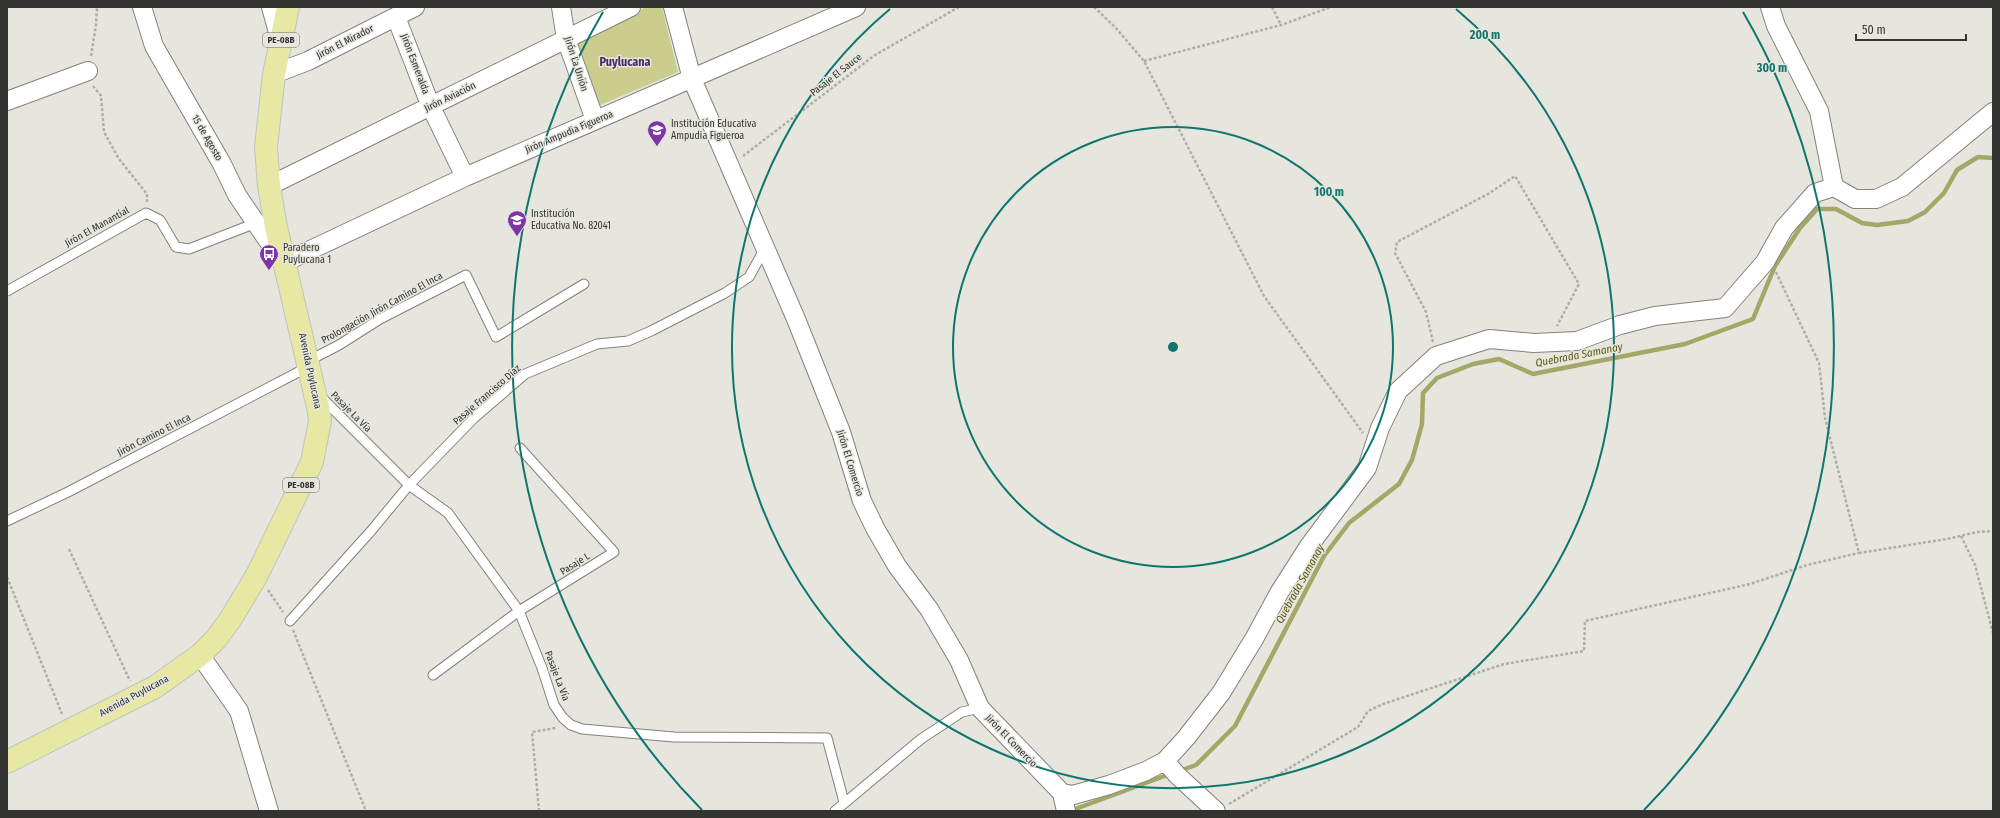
<svg xmlns="http://www.w3.org/2000/svg" width="2000" height="818" viewBox="0 0 2000 818" font-family="'Fira Sans Condensed',sans-serif">
<style>
.green{fill:#cbcd8d}
.lines{fill:none;stroke-linecap:round;stroke-linejoin:round}
.stream{stroke:#a5a767;stroke-width:4.5}
.lane-casing{stroke:#82827c;stroke-width:11}
.street-casing{stroke:#82827c;stroke-width:20}
.primary-casing{stroke:#c2c2c1;stroke-width:24}
.path{stroke:#afafaa;stroke-width:2.5;stroke-dasharray:3 2;stroke-linecap:butt}
.lane{stroke:#fff;stroke-width:9}
.street{stroke:#fff;stroke-width:18}
.primary{stroke:#e6e8a3;stroke-width:22}
.ring{fill:none;stroke:#0f766e;stroke-width:2}
.labels{text-anchor:middle;dominant-baseline:central;stroke-width:3;stroke-linejoin:round;paint-order:stroke}
.shield{fill:#e6e6df;stroke:#696965;stroke-width:1}
.shield-label{font-size:9px;font-weight:bold;fill:#333331}
.street-label{font-size:10px;fill:#333331;stroke:#e6e6df}
.poi-label{font-size:10px;fill:#333331;stroke:#e6e6df;text-anchor:start}
.water-label{font-size:11px;font-style:italic;fill:#5a5a0e;stroke:#e6e6df}
.quarter-label{font-size:12px;font-weight:bold;fill:#4c2a63;stroke:#e6e6df}
.centre{fill:#0f766e;stroke:#e6e6df;stroke-width:2}
.ring-label{font-size:12px;text-anchor:middle;font-weight:bold;fill:#0f766e;stroke:#e6e6df;stroke-width:3;stroke-linejoin:round;paint-order:stroke}
</style>
<rect width="100%" height="100%" fill="#e6e6df"/>
<path class="green" d="M646,7H662L678,72L598,106L575,44Z"/>
<g class="lines">
<path class="stream" d="M1179,771L1196,765L1235,726L1324,556L1349,523L1399,484L1412,460L1422,424L1423,393L1437,378L1473,364L1499,359L1533,374L1685,344L1753,319L1775,266L1800,228L1817,209H1836L1862,223L1877,225L1908,221L1925,212L1944,193L1957,170L1978,157L1993,158
M1070,811L1170,774"/>
<defs>
<path id="lane" d="M7,291L146,213L160,220L176,247L189,249L256,223
M308,361L339,345L380,319L466,275L496,337L584,284
M321,397L409,485L448,513L519,611L542,668L554,705L563,718L571,725L582,729L674,737L827,738L844,802
M7,521L68,492L308,367
M290,621L371,531L409,485L474,418L525,374L597,344L628,341L651,331L725,293L749,277L765,248
M433,675L519,611L614,552L520,448
M835,811L921,739L962,712L980,708"/>
<path id="street" d="M142,7L154,46L222,164L237,195L283,263L465,177L856,7
M271,7L281,43
M561,7L566,39L595,120
M673,7L692,79L796,319L841,432L862,501L875,528L897,566L929,609L959,660L980,708L1062,793L1066,811
M396,17L431,107L465,177
M274,74L308,61L415,7
M7,101L88,71
M269,186L631,7
M1834,187L1855,199H1876L1902,187L1993,112
M200,655L239,711L269,811
M1165,761L1177,775L1216,811
M1062,793L1073,795L1109,785L1146,771L1165,761L1186,738L1221,693L1254,639L1279,593L1309,546L1367,468L1380,428L1398,391L1436,356L1489,339L1534,343L1577,341L1620,325L1655,316L1725,308L1765,262L1784,228L1815,193L1834,187L1819,111L1776,26L1770,7"/>
<path id="primary" d="M7,762L155,687L200,655L216,639L230,620L257,575L312,462L320,421L318,407L276,227L269,186L266,147L274,74L288,7"/>
</defs>
<use href="#lane" class="lane-casing"/>
<use href="#street" class="street-casing"/>
<use href="#primary" class="primary-casing"/>
<path class="path" d="M1094,7L1115,27L1144,61L1264,296L1363,433
M1272,7L1281,25
M91,56L96,25L97,7
M1144,61L1281,25L1331,7
M93,86L101,96L104,132L119,159L147,194V202
M743,156L875,55L959,7
M1776,272L1819,363L1825,418L1859,553L1947,539L1977,532L1993,531
M1433,342L1426,312L1395,253L1397,242L1488,194L1515,176L1579,284L1557,326
M1961,536L1975,565L1993,633
M69,549L130,681
M7,577L62,714
M268,590L283,612
M293,630L366,811
M1229,804L1358,727L1368,711L1383,704L1504,664L1584,651L1585,621L1750,584L1807,565L1859,553
M539,811L532,732L556,728"/>
<use href="#lane" class="lane"/>
<use href="#street" class="street"/>
<use href="#primary" class="primary"/>
</g>
<g class="ring">
<circle cx="1173" cy="347" r="220"/>
<path d="M1456 9A441 441 0 1 1 890 9"/>
<path d="M702 810A661 661 0 0 1 603 12M1743 12A661 661 0 0 1 1644 810"/>
</g>
<defs>
<symbol id="school-pin" viewBox="-11 -11 22 30"><path d="M0 17L-7.5 6A9.5 9.5 0 1 1 7.5 6Z" fill="#7d35a8" stroke="#e6e6df"/><path d="M0-5L7-2L0 1L-7-2ZM-4 1L0 2.5L4 1V4Q0 6-4 4Z" fill="#fff"/></symbol>
<symbol id="bus-pin" viewBox="-11 -11 22 30"><path d="M0 17L-7.5 6A9.5 9.5 0 1 1 7.5 6Z" fill="#7d35a8" stroke="#e6e6df"/><path d="M-5-6H5V4H4V6H2V4H-2V6H-4V4H-5ZM-3.5-4V0h7V-4ZM-3.5 1.2v1.5H-2V1.2ZM2 1.2v1.5H3.5V1.2Z" fill="#fff"/></symbol>
</defs>
<g fill-rule="evenodd">
<use href="#school-pin" x="646" y="119" width="22" height="30"/>
<use href="#school-pin" x="506" y="209" width="22" height="30"/>
<use href="#bus-pin" x="258" y="243" width="22" height="30"/>
</g>
<g class="labels">
<g class="shield">
<rect x="263" y="33" width="36" height="14" rx="3"/>
<rect x="283" y="478" width="36" height="14" rx="3"/>
</g>
<g class="shield-label">
<text x="281" y="40">PE-08B</text>
<text x="301" y="485">PE-08B</text>
</g>
<g class="street-label">
<text transform="translate(345 42) rotate(-27)">Jirón El Mirador</text>
<text transform="translate(415 64) rotate(69)">Jirón Esmeralda</text>
<text transform="translate(576 64) rotate(72)">Jirón La Unión</text>
<text transform="translate(836 75) rotate(-38)">Pasaje El Sauce</text>
<text transform="translate(450 97) rotate(-26)">Jirón Aviación</text>
<text transform="translate(569 132) rotate(-23)">Jirón Ampudia Figueroa</text>
<text transform="translate(207 138) rotate(60)">15 de Agosto</text>
<text transform="translate(97 227) rotate(-29)">Jirón El Manantial</text>
<text transform="translate(382 308) rotate(-29)">Prolongación Jirón Camino El Inca</text>
<text transform="translate(310 371) rotate(78)">Avenida Puylucana</text>
<text transform="translate(487 395) rotate(-41)">Pasaje Francisco Díaz</text>
<text transform="translate(351 412) rotate(45)">Pasaje La Vía</text>
<text transform="translate(154 435) rotate(-27)">Jirón Camino El Inca</text>
<text transform="translate(850 463) rotate(73)">Jirón El Comercio</text>
<text transform="translate(575 564) rotate(-32)">Pasaje L</text>
<text transform="translate(557 676) rotate(69)">Pasaje La Vía</text>
<text transform="translate(134 696) rotate(-28)">Avenida Puylucana</text>
<text transform="translate(1011 741) rotate(46)">Jirón El Comercio</text>
</g>
<g class="poi-label">
<text x="671" y="124">Institución Educativa<tspan x="671" dy="12">Ampudia Figueroa</tspan></text>
<text x="531" y="214">Institución<tspan x="531" dy="12">Educativa No. 82041</tspan></text>
<text x="283" y="248">Paradero<tspan x="283" dy="12">Puylucana 1</tspan></text>
</g>
<g class="water-label">
<text transform="translate(1579 355) rotate(-11)">Quebrada Samanay</text>
<text transform="translate(1300 584) rotate(-61)">Quebrada Samanay</text>
</g>
<g class="quarter-label">
<text x="625" y="62">Puylucana</text>
</g>
</g>
<circle cx="1173" cy="347" r="6" class="centre"/>
<g class="ring-label">
<text x="1485" y="39">200 m</text>
<text x="1772" y="72">300 m</text>
<text x="1329" y="196">100 m</text>
</g>
<rect width="2000" height="818" fill="none" stroke="#333331" stroke-width="16"/>
<path d="M1856 34v6h110v-6" fill="none" stroke="#333331" stroke-width="2"/>
<text x="1862" y="34" font-size="12" fill="#333331" stroke="#e6e6df" stroke-width="3" paint-order="stroke">50 m</text>
</svg>
